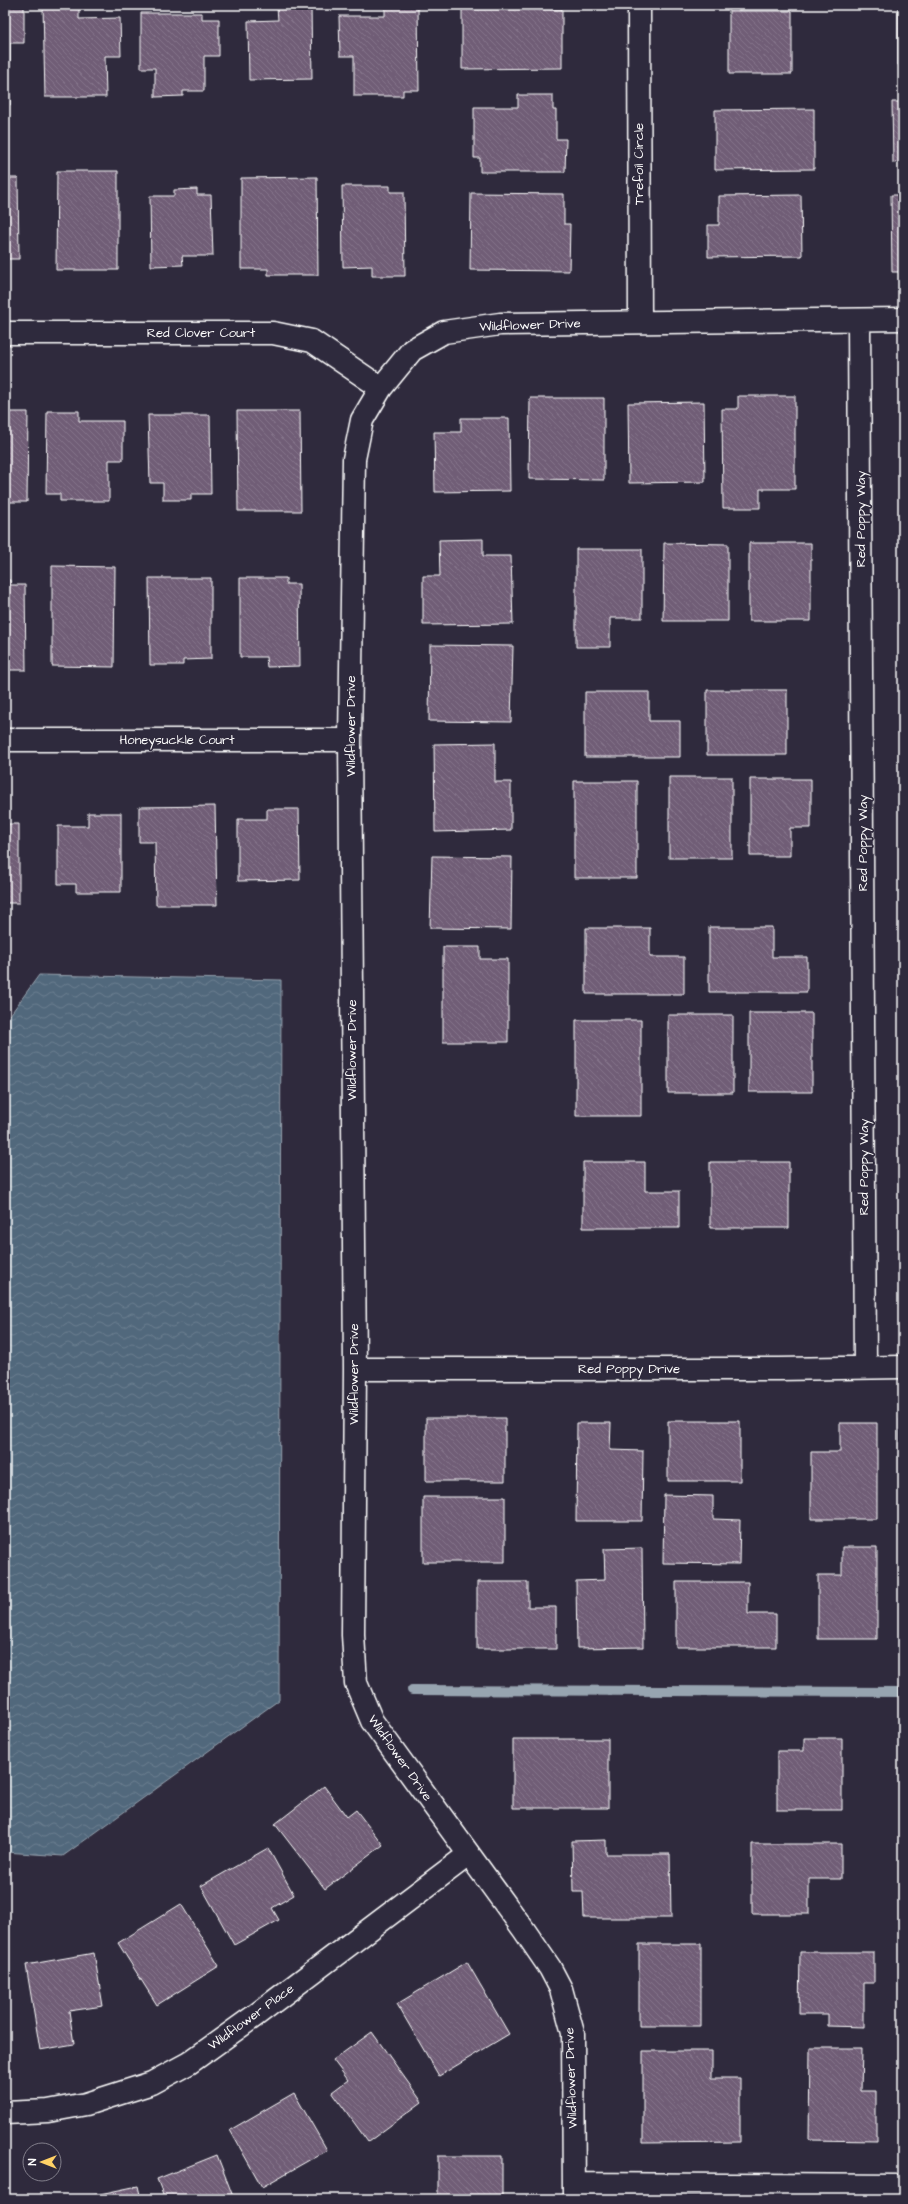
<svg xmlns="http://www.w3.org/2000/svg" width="908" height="2204" viewBox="0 0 908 2204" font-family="'Architects Daughter',sans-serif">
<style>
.water{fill:url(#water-waves);stroke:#97a4b0}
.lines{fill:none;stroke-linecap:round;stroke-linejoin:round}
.stream{stroke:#97a4b0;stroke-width:10}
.building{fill:url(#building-back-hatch);stroke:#fff}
.minor-casing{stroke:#fff;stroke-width:25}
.minor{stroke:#2f2a3d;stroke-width:22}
.labels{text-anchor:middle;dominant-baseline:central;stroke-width:3.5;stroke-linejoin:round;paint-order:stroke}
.street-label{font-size:13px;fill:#fff;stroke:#2f2a3d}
</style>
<defs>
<pattern id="water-waves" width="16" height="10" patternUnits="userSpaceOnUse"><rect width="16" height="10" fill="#51687c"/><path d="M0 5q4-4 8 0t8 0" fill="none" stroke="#6b7f90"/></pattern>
<pattern id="building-back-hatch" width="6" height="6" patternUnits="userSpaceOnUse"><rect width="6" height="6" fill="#705d76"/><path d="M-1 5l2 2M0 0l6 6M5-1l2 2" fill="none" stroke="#85758b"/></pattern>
</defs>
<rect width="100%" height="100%" fill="#2f2a3d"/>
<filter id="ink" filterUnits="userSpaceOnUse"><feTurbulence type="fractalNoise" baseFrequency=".025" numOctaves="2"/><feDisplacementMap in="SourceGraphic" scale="8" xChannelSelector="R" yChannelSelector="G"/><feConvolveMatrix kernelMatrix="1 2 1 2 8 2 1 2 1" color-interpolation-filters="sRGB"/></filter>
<g filter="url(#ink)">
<path class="water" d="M39,975L281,980L279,1700L63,1856L5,1852V1022Z"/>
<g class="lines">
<path class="stream" d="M412,1690L903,1692"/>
</g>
<path class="building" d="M898,5H903V65H898Z
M43,6H79V19L120,18L121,56H105L106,97H45Z
M385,6H418L419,90H403V96H354V56H340L339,16H385Z
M5,7H24V43H10V105H5Z
M311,7L312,79L249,80L248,21L278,20L277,8Z
M462,9H562V68L462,69Z
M729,11H792V74H729Z
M141,13H202V19H219V56H204V91H183V96L155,97V68H141Z
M518,95H553V110H556V139H566L565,172H480V158H474V107H518Z
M892,102H903V162L893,163Z
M814,109V169L715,170V110Z
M57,171H118V270H56Z
M317,177L318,275H268V269H241V178Z
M5,178H18L19,259H5Z
M342,186H390V192H404L405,276H372V266L343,267Z
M197,189V195H211L213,256H182L183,265L151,266L150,196H174V190Z
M471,193L564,194V224H570L569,271L470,270Z
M801,195L802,256L708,257V225H719V196Z
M891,195H903V272H892Z
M738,396H795V489H760V508H723L722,409H738Z
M530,398H604V480L529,479Z
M704,402L705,482L629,483L628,403Z
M47,411H79V421H123V460H109V501H60V494H46Z
M237,411H300L301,511H238Z
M5,412H28L27,502H5Z
M148,415H210L211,494H191V500H163V483H150Z
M461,418H509L510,491L435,492L434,432H461Z
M483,539V556H511L513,624L423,625V576H440L439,540Z
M664,543L728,544V621H663Z
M749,543H811V621H749Z
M576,549H642V618H610V647H576Z
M52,566L115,567L114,667L52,666Z
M149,578H211V659L183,660V665H150Z
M240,578H286V584H299L300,666L267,667L266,657H240Z
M5,580H10V585H25L26,670H5Z
M430,645L513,646L511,722L429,721Z
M707,690H787V755H707Z
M585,692H649V721H680V757H585Z
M495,743V782H511V830L435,832L434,744Z
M669,777H732V858H669Z
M750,779H811V828H790V856H750Z
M574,781H637V878H574Z
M215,806L217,905H156L155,842H139V807Z
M267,809H299L300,880L238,881V819H267Z
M88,813H121V892H76V884H58V826H88Z
M5,824H19V903H5Z
M432,856L512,857L511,929L430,928Z
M709,927H772V957H807V992H709Z
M586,928H650V957H684V994H586Z
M443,947H480V959H508V1042H443Z
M749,1013H812V1092H749Z
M668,1015H733V1093H668Z
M576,1020H641V1116H576Z
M583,1162H645V1191H679V1228H583Z
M710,1162H789V1228H710Z
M426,1418H505V1481H426Z
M900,1419H903V1481H900Z
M668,1421H740V1481H668Z
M577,1423H611L610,1450L643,1451L642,1521H576Z
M840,1423H877V1519H811V1452H840Z
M664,1495L713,1496V1519L740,1520L739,1564L663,1563Z
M423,1497H505V1562H423Z
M842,1547H877V1639H818V1575H842Z
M642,1548L643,1647L577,1648L576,1581L605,1580L604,1549Z
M477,1582H528V1607H556V1649H477Z
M676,1582H748V1614H776V1647H676Z
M804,1738H842V1810H777V1751H804Z
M513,1739H608V1808H513Z
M324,1786L347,1817L356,1810L383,1845L325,1889L275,1824Z
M606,1840V1854H670L671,1918H584L583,1892H573L572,1841Z
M752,1844H841V1879H809V1914H752Z
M268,1848L294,1895L272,1908L279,1920L234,1945L201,1886Z
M181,1904L219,1966L157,2005L118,1943Z
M639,1944H701V2026H639Z
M800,1952H874V1983H864V2027L828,2026V2014H799Z
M94,1953L103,2006L69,2011L74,2044L40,2050L26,1965Z
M467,1962L509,2034L439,2076L397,2004Z
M372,2032L422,2102L368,2142L332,2092L348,2080L333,2060Z
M810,2048H862L861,2091H876V2141L809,2140Z
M643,2051H712V2078H740V2142L643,2143Z
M294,2093L327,2150L262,2187L230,2130Z
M217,2155L234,2199H165L157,2179Z
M438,2156H502V2199H438Z
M138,2186L141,2199H76Z"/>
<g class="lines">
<defs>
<path id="minor" d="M639,5L640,322
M859,320L865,1367
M5,333H273L312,341L381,388
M5,740H350
M355,1369H779L903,1367
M5,2113L48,2111L86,2104L152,2083L189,2063L256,2015L468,1855
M574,2184L903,2186
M574,2199L573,2033L561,1989L550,1968L524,1930L372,1721L356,1683L353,1635L355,1369L350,740L354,459L362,420L381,388L412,350L444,332L500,324L903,319"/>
</defs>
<use href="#minor" class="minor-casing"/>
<use href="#minor" class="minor"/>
</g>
</g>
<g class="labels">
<g class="street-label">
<text transform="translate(639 164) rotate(-90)">Trefoil Circle</text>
<text transform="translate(530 325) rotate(-2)">Wildflower Drive</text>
<text x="201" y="333">Red Clover Court</text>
<text transform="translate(861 519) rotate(-90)">Red Poppy Way</text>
<text transform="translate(351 726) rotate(-90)">Wildflower Drive</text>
<text x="177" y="740">Honeysuckle Court</text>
<text transform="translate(863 843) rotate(-90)">Red Poppy Way</text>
<text transform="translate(352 1050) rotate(-90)">Wildflower Drive</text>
<text transform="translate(864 1167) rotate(-90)">Red Poppy Way</text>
<text x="629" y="1369">Red Poppy Drive</text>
<text transform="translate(354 1374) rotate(-90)">Wildflower Drive</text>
<text transform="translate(400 1758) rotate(55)">Wildflower Drive</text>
<text transform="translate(251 2017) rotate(-36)">Wildflower Place</text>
<text transform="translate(571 2078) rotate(-92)">Wildflower Drive</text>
</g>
</g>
<rect width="908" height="2204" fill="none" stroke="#2f2a3d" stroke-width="20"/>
<rect x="10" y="10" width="888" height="2184" fill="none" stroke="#fff" stroke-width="1.5" filter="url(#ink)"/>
<g transform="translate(42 2162) rotate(270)"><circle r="19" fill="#2f2a3d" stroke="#827f8b"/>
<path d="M0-3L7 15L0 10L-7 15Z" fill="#ffd166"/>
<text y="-6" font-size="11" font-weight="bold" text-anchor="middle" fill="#ffffff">N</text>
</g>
</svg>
